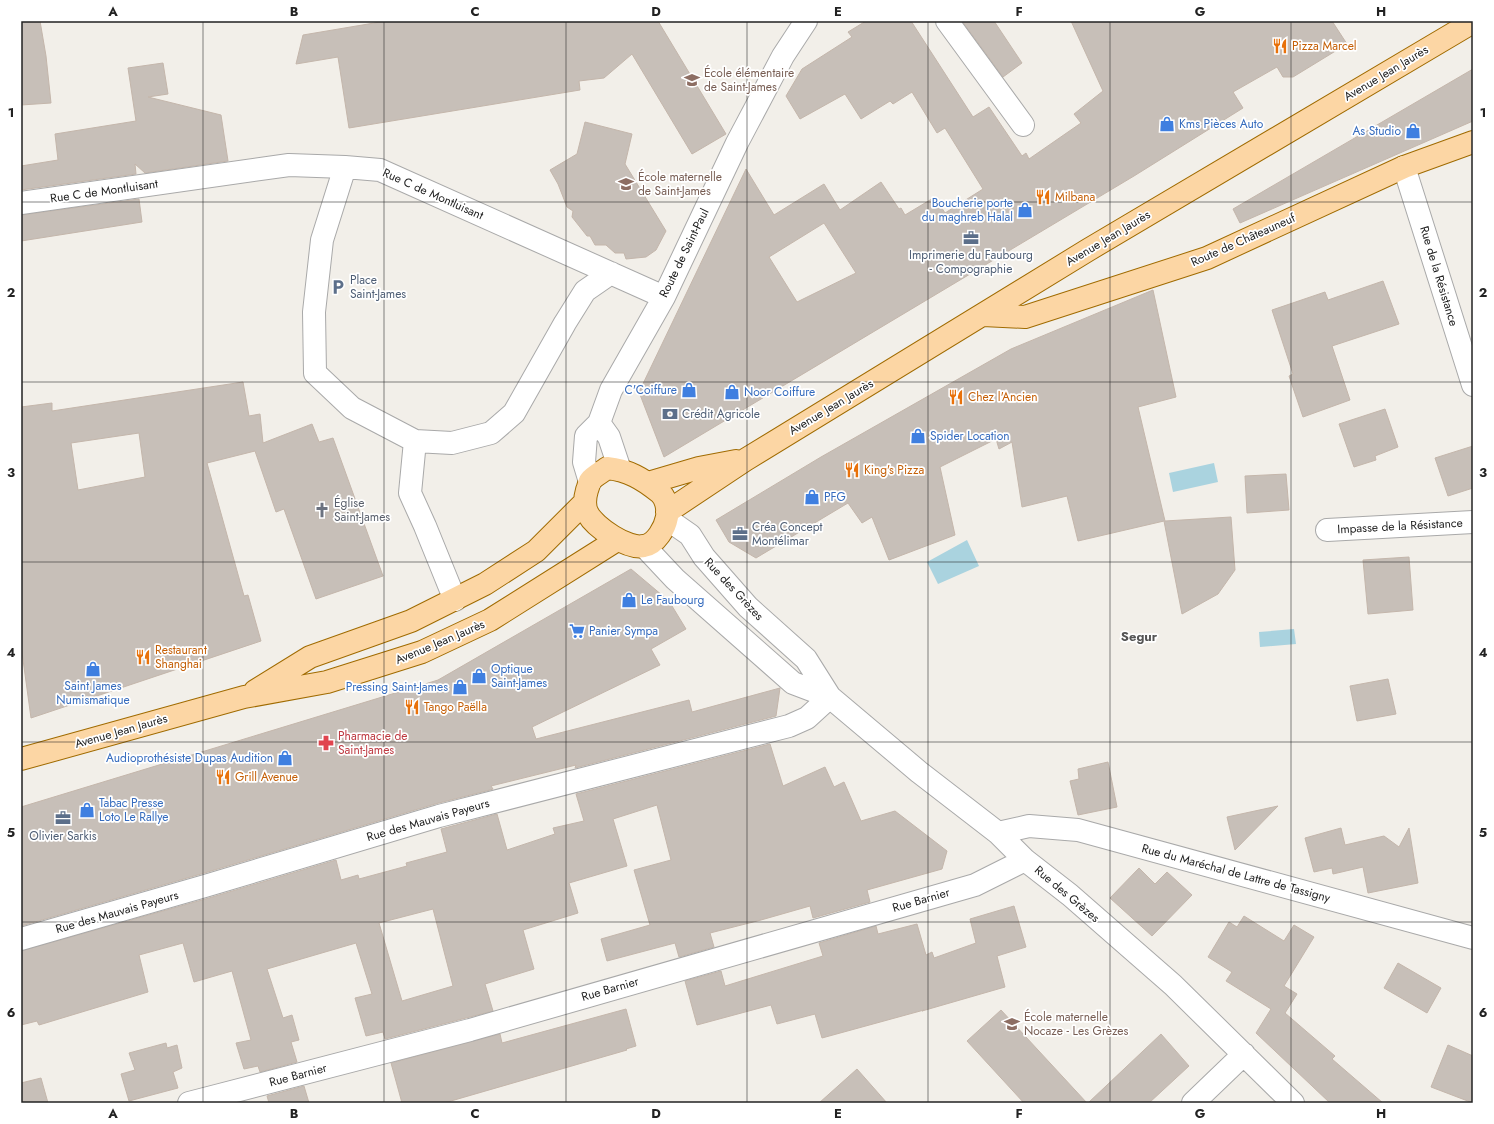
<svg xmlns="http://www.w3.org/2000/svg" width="1494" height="1124" viewBox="0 0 1494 1124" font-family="Jost,sans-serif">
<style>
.water{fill:#aad3df}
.building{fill:#c7bfb8;stroke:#c4b6ab;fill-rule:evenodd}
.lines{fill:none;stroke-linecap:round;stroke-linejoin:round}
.minor-casing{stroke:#a9a9a9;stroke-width:24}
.major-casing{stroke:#a06b00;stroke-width:24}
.minor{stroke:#fff;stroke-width:22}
.major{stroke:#fcd6a4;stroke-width:22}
.grid{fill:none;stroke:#222;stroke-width:1;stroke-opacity:0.55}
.labels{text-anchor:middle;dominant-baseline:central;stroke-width:3.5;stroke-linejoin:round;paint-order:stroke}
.food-label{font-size:12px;fill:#c56008;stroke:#fff;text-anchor:start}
.education-label{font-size:12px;fill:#785e54;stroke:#fff;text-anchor:start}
.street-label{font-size:12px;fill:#222;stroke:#fff}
.shop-label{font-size:12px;fill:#366cbe;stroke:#fff;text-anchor:start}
.service-label{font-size:12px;fill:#4e5e75;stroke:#fff;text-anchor:start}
.worship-label{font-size:12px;fill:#5b616d;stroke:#fff;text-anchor:start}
.health-label{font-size:12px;fill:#be3a42;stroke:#fff;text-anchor:start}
.neighbourhood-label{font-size:13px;font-weight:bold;fill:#555;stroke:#fff}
.neatline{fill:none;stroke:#222;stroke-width:1.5}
.grid-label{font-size:13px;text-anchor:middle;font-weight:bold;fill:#222}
</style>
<rect width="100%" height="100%" fill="#f2efe9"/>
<path class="water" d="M1214,463L1218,482L1173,492L1169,473Z
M967,540L979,566L938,584L927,562Z
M1294,629L1296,644L1260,647L1259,632Z"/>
<path class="building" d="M21,21H40L46,56L51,103L21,105Z
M386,21H658L726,134L692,154L632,54L604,78L579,81L580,90L349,128L338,57L296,64L303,35Z
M866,21H911L973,117L989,107L1022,156L1026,153L1029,159L1081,123L1074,114L1103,91L1071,21H1332L1347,44L1293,77H1283L1277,67L1233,92L1243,108L1134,176L664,457L639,392L746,169L774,215L824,184L840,210L881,182L899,209L901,208L905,215L935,197L945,213L983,189L945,128L937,133L912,92L893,104L890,101L861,119L845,94L800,119L786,96L802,69L852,37L848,32ZM824,223L856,273L797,302L769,257Z
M962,21H994L1022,63L1003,77Z
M163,63L168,94L148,97L221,115L228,161L145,173L135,164L136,174L21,190V166L58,160L55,134L136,121L128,68Z
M1473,69V121L1240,223L1233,209Z
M585,122L632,134L625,164L666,231L656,250L646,257L626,259L624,253H615L606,245H595L590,236H587L572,217L573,211L567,207L558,184L550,170L577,154Z
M139,199L142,222L21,241V215Z
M1383,281L1399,324L1332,346L1350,400L1303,417L1289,376L1293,374L1272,310L1325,292L1328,300Z
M1153,290L1176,397L1138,407L1165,521L1231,517L1235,570L1218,594L1182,614L1164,521L1078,541L1067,496L1022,507L1012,442L999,449L996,439L940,467L955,535L889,560L872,517L862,523L848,503L756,558L729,542L716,520L821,457L1011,349Z
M243,382L249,416L260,414L263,443L312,424L319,442L333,438L383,576L316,599L284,509L276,512L255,451L207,463L244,596L248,595L261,641L31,718L21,645V407L52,403V411ZM139,433L145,477L78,490L71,443Z
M1385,409L1398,447L1375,456L1376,460L1354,467L1339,424Z
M1473,446V488L1448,496L1435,458Z
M1286,474L1289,510L1247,513L1245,476Z
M1409,557L1413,610L1368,614L1363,560Z
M631,569L669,601L686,629L651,649L660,665L532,727L536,739L689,700L692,712L780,688L776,716L575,768L576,765L491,786L493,789L490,790L435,804L201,874L21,926V807L438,680Z
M1388,679L1396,714L1357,721L1350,686Z
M770,744L783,786L825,767L834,787L844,782L861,821L895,811L947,851L942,869L867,890L870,902L813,918L810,906L761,920L710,933L714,947L679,957L675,943L607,961L601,939L650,925L634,870L671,860L657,805L613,819L627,866L569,883L578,913L523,930L534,969L485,984L493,1011L385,1039L383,1032L366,1036L355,998L372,994L356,943L267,969L283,1018L292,1015L299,1040L291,1042L297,1062L260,1072L258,1066L244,1069L236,1043L251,1040L232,971L194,982L183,943L139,955L148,992L39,1025L37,1021L21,1025V951L209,898L336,860L341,880L358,875L359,879L407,866L406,863L447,852L441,829L497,814L507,850L555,834L553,828L584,821L576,794ZM433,909L453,986L402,1001L379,923Z
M1108,762L1117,807L1078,815L1070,781L1079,779L1078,769Z
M1278,806L1235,850L1227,817Z
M1341,828L1345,845L1384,836L1399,847L1409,828L1418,883L1368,893L1363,867L1333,874L1332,868L1314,872L1305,838Z
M1139,868L1155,884L1167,872L1192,895L1152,936L1110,898Z
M1014,906L1026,947L997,956L1005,987L922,1011L924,1010L822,1038L815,1014L777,1024L771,1005L697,1025L685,981L721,971L725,986L823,956L819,943L876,926L878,934L917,924L926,955L932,952L934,958L976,943L970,919Z
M1244,916L1284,941L1294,925L1314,937L1284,986L1297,994L1285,1013L1335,1056L1332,1059L1383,1103H1330L1256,1033L1271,1009L1226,981L1232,972L1208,957L1229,922L1237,927Z
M1398,963L1441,988L1427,1013L1384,988Z
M626,1009L636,1046L626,1049L627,1050L444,1103H402L391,1063L500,1034L502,1043Z
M1001,1010L1087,1103H1024L967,1041Z
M1161,1034L1189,1066L1149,1103H1088Z
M166,1043L167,1048L177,1045L182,1068L173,1072L178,1088L129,1101L121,1074L135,1070L129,1053Z
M1448,1045L1473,1056V1103L1431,1087Z
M857,1069L887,1103H819Z
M41,1078L48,1103H21V1083Z
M304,1086L309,1103H269L267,1096Z"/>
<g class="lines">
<defs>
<path id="minor" d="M947,21L1023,125
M345,167L322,240L314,312L315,373L352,408L415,441L410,493L425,526L455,600
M1404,167L1473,385
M21,203L289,165L345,167L380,170L664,297
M599,423L609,437L620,470
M415,441L452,443L491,433L514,413L565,323L585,291L611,273
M590,482L584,462L586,436L599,423L611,390L664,297L737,143L783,56L806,21
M667,519L690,535L704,557L748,607L806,659L830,697L919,772L998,833L1025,860L1070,895L1173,985L1293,1103
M1327,530L1473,522
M644,546L675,579L793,683L830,697
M998,833L1029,826L1078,830L1473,938
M21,939L205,886L439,816L789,726L807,718L830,697
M189,1103L470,1030L975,885L1025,860
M1193,1103L1244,1054"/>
<path id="major" d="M983,315L1025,317L1207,258L1404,167L1473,142
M607,468C628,470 643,479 659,492C666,497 668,508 667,517C665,528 656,544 644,546C628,550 595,527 588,514C584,507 585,497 587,490C588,488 589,483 590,481C594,476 602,472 607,468Z
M648,483L699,468L736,461
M667,512L745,460L1088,250L1473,22
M255,691L310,657L411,621L485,584L536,551L585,502
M21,759L244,697L327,682L422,652L490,620L617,540"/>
</defs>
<use href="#minor" class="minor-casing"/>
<use href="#major" class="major-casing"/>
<use href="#minor" class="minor"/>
<use href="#major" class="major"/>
</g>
<path class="grid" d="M203,21V1103M384,21V1103M566,21V1103M747,21V1103M928,21V1103M1110,21V1103M1291,21V1103M21,202H1473M21,382H1473M21,562H1473M21,742H1473M21,922H1473"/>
<defs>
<symbol id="restaurant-bare" viewBox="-9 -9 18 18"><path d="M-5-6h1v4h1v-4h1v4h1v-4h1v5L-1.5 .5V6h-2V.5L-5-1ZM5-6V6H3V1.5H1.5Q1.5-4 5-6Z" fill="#e8710a" stroke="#fff" stroke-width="2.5" paint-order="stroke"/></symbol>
<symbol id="school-bare" viewBox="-9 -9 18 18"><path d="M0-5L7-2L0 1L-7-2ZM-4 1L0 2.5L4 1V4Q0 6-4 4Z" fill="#8d6e63" stroke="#fff" stroke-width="2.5" paint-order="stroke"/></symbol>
<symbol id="shop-bare" viewBox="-9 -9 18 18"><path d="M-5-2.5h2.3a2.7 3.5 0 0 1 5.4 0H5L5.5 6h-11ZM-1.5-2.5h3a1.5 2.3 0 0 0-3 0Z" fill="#3f7fe0" stroke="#fff" stroke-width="2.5" paint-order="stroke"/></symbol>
<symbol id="office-bare" viewBox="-9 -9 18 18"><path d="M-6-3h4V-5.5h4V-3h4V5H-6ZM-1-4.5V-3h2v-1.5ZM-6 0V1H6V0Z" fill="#5c6f8a" stroke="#fff" stroke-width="2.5" paint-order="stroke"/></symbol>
<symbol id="parking-bare" viewBox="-9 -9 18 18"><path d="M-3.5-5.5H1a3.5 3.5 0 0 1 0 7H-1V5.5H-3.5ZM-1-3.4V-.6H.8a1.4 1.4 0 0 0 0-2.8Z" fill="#5c6f8a" stroke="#fff" stroke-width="2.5" paint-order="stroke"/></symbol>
<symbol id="bank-bare" viewBox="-9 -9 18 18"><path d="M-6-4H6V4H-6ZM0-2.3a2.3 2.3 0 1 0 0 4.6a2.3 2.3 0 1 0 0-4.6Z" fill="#5c6f8a" stroke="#fff" stroke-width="2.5" paint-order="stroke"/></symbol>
<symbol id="church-bare" viewBox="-9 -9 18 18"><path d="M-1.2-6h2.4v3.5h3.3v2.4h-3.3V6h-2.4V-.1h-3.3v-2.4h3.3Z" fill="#6b7280" stroke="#fff" stroke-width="2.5" paint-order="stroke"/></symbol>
<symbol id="supermarket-bare" viewBox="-9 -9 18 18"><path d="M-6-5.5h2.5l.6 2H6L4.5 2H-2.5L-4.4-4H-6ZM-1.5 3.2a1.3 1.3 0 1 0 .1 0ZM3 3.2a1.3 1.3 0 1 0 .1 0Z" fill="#3f7fe0" stroke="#fff" stroke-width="2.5" paint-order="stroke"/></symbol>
<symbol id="pharmacy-bare" viewBox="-9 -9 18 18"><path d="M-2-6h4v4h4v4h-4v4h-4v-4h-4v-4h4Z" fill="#e0444e" stroke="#fff" stroke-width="2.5" paint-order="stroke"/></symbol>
</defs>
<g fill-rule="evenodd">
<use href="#restaurant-bare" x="1269" y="35" width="22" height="22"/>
<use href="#school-bare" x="681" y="69" width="22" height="22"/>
<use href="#shop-bare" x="1156" y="113" width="22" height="22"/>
<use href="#shop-bare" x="1402" y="120" width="22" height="22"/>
<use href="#school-bare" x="615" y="173" width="22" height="22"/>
<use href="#restaurant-bare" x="1032" y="186" width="22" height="22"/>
<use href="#shop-bare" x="1014" y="199" width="22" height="22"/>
<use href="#office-bare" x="960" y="227" width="22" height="22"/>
<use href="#parking-bare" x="327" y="276" width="22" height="22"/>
<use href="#shop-bare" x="678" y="379" width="22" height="22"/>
<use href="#shop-bare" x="721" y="381" width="22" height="22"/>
<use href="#restaurant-bare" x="945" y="386" width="22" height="22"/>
<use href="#bank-bare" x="659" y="403" width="22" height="22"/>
<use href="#shop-bare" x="907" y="425" width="22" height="22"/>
<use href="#restaurant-bare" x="841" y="459" width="22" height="22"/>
<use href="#shop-bare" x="801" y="486" width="22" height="22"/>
<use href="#church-bare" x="311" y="499" width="22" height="22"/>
<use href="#office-bare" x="729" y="523" width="22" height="22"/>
<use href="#shop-bare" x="618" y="589" width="22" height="22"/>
<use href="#supermarket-bare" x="566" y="620" width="22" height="22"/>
<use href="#restaurant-bare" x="132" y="646" width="22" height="22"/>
<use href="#shop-bare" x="82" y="658" width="22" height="22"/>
<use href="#shop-bare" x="468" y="665" width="22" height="22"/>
<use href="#shop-bare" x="449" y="676" width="22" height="22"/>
<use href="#restaurant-bare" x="401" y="696" width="22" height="22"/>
<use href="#pharmacy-bare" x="315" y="732" width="22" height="22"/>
<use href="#shop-bare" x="274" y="747" width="22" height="22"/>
<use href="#restaurant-bare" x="212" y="766" width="22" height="22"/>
<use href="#shop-bare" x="76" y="799" width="22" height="22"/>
<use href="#office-bare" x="52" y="807" width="22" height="22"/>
<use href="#school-bare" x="1001" y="1013" width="22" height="22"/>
</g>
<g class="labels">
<g class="food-label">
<text x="1292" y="46">Pizza Marcel</text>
<text x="1055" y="197">Milbana</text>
<text x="968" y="397">Chez l'Ancien</text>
<text x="864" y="470">King's Pizza</text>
<text x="155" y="650">Restaurant<tspan x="155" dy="14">Shanghai</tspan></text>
<text x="424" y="707">Tango Paëlla</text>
<text x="235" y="777">Grill Avenue</text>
</g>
<g class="education-label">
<text x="704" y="73">École élémentaire<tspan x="704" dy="14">de Saint-James</tspan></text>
<text x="638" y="177">École maternelle<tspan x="638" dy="14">de Saint-James</tspan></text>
<text x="1024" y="1017">École maternelle<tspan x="1024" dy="14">Nocaze - Les Grèzes</tspan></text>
</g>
<g class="street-label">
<text transform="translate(1386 73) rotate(-31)">Avenue Jean Jaurès</text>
<text transform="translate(104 191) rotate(-8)">Rue C de Montluisant</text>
<text transform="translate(433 194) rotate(24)">Rue C de Montluisant</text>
<text transform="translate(1108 238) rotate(-31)">Avenue Jean Jaurès</text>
<text transform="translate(1243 240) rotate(-24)">Route de Châteauneuf</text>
<text transform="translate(684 253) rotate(-64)">Route de Saint-Paul</text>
<text transform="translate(1439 276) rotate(73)">Rue de la Résistance</text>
<text transform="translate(831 407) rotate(-31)">Avenue Jean Jaurès</text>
<text transform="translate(1400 526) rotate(-3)">Impasse de la Résistance</text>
<text transform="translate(734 589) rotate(47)">Rue des Grèzes</text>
<text transform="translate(440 642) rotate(-23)">Avenue Jean Jaurès</text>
<text transform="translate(121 731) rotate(-16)">Avenue Jean Jaurès</text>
<text transform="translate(428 820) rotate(-16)">Rue des Mauvais Payeurs</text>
<text transform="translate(1236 873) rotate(15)">Rue du Maréchal de Lattre de Tassigny</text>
<text transform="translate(1067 894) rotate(40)">Rue des Grèzes</text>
<text transform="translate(921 900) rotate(-16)">Rue Barnier</text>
<text transform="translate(117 912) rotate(-16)">Rue des Mauvais Payeurs</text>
<text transform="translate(610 989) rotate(-16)">Rue Barnier</text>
<text transform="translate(298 1075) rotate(-15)">Rue Barnier</text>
</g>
<g class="shop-label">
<text x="1179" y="124">Kms Pièces Auto</text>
<text x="1401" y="131" text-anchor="end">As Studio</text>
<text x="1013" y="203" text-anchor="end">Boucherie porte<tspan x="1013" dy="14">du maghreb Halal</tspan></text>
<text x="677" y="390" text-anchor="end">C'Coiffure</text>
<text x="744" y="392">Noor Coiffure</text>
<text x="930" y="436">Spider Location</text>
<text x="824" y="497">PFG</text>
<text x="641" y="600">Le Faubourg</text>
<text x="589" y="631">Panier Sympa</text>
<text x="491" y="669">Optique<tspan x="491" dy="14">Saint-James</tspan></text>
<text x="93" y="686" text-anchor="middle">Saint James<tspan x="93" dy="14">Numismatique</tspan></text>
<text x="448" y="687" text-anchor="end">Pressing Saint-James</text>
<text x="273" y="758" text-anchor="end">Audioprothésiste Dupas Audition</text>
<text x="99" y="803">Tabac Presse<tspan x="99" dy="14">Loto Le Rallye</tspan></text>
</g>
<g class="service-label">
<text x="971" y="255" text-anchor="middle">Imprimerie du Faubourg<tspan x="971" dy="14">- Compographie</tspan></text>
<text x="350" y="280">Place<tspan x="350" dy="14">Saint-James</tspan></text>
<text x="682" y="414">Crédit Agricole</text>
<text x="752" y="527">Créa Concept<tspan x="752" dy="14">Montélimar</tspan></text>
<text x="63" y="836" text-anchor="middle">Olivier Sarkis</text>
</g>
<g class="worship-label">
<text x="334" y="503">Église<tspan x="334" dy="14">Saint-James</tspan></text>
</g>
<g class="health-label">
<text x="338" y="736">Pharmacie de<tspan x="338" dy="14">Saint-James</tspan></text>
</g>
<g class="neighbourhood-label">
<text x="1139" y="636">Segur</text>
</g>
</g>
<rect width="1494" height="1124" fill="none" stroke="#ffffff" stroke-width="44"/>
<rect x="22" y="22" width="1450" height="1080" class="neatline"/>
<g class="grid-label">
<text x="113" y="16">A</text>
<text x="294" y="16">B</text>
<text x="475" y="16">C</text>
<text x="656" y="16">D</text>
<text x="838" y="16">E</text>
<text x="1019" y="16">F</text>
<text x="1200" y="16">G</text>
<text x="1381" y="16">H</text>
<text x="11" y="117">1</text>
<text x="1483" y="117">1</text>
<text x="11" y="297">2</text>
<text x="1483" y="297">2</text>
<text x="11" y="477">3</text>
<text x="1483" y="477">3</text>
<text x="11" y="657">4</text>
<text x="1483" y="657">4</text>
<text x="11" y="837">5</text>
<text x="1483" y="837">5</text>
<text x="11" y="1017">6</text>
<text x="1483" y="1017">6</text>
<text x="113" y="1118">A</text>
<text x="294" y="1118">B</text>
<text x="475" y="1118">C</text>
<text x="656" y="1118">D</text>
<text x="838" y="1118">E</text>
<text x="1019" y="1118">F</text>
<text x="1200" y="1118">G</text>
<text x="1381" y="1118">H</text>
</g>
</svg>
